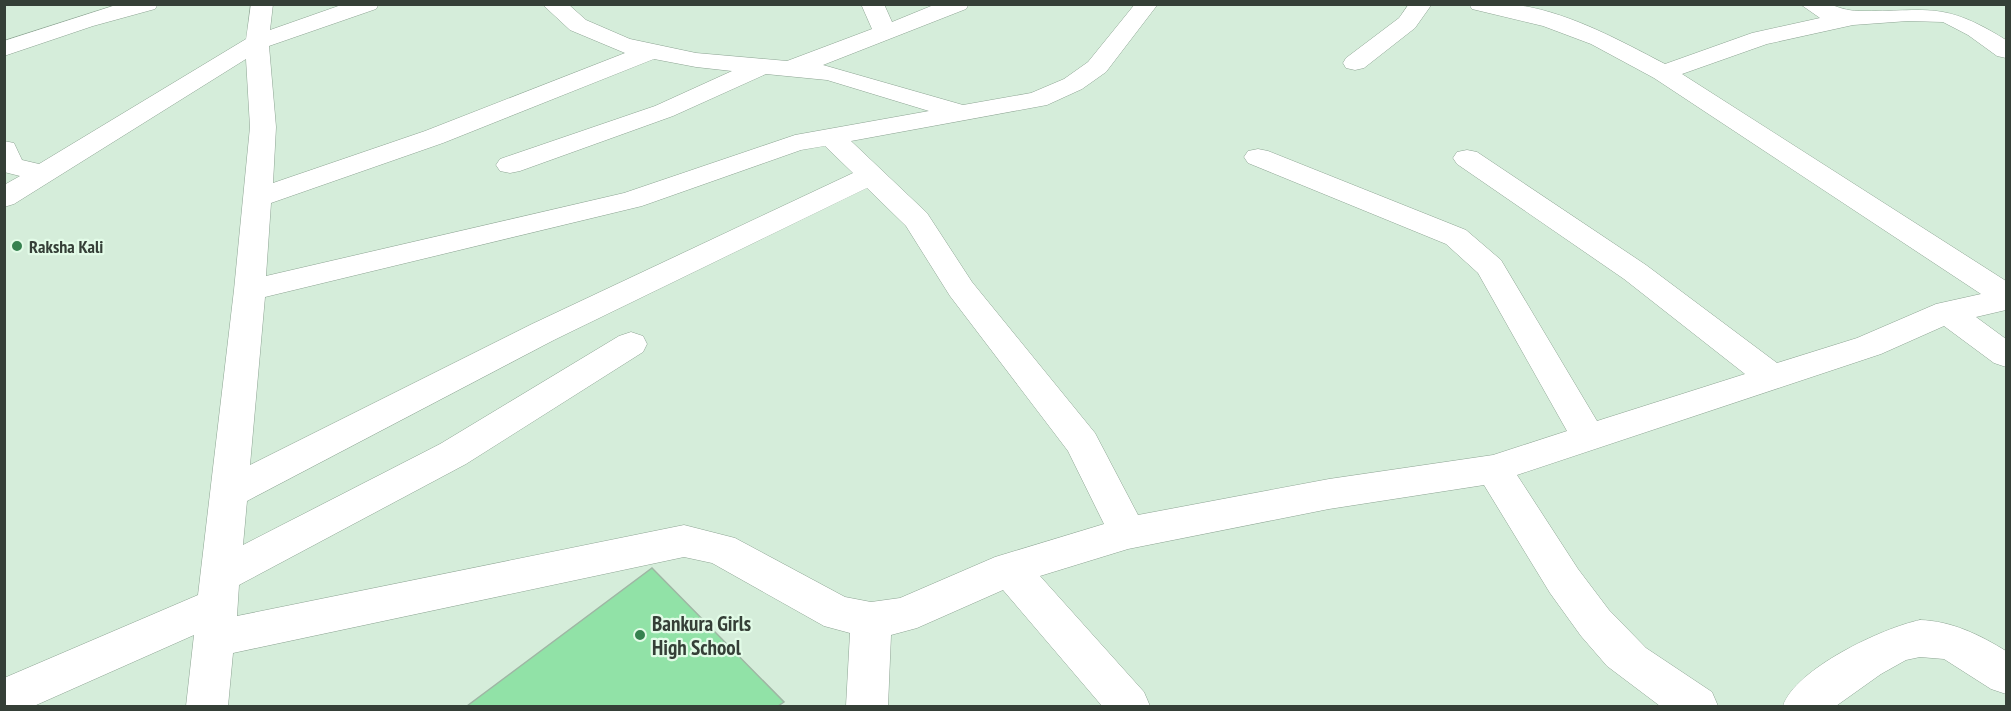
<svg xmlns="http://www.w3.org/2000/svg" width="2011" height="711" viewBox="0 0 2011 711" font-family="'PT Sans Narrow',sans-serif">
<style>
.building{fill:#91e2a7;stroke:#9fb6a4;stroke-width:1.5}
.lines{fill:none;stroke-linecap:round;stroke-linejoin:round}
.minor-casing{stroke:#8da493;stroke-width:1}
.minor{fill:#fff;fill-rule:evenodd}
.poi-dot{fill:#36814f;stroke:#e2fbe7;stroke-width:2}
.labels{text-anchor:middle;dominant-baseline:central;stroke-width:4.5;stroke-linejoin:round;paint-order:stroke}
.poi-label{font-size:18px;font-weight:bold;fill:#353f37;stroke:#e2fbe7;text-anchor:start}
.near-poi-label{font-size:21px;font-weight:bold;fill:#353f37;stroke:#e2fbe7;text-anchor:start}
</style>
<rect width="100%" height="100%" fill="#d5edda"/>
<path class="building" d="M652,568L784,702L778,706H467Z"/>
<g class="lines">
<defs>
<path id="minor" d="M119,4H158L155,9L93,26L4,56V41Z
M251,4H273L270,30L344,4H379L376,9L269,46L276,127L273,183L425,131L625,53L570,30L542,4H568L586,20L630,39L696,53L787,61L872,29L861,4H884L892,22L936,4H969L966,9L823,65L963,105L1031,93L1064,79L1088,62L1135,4H1158L1106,72L1082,89L1047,105L851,141L927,213L972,282L1095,433L1138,515L1329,479L1493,455L1567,431L1478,273L1446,244L1248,163L1244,157L1248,151L1258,149L1268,151L1466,230L1501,260L1597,421L1745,374L1624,279L1457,164L1453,158L1457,152L1467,150L1477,152L1646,265L1777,363L1857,338L1936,304L1981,294L1654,78L1591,44L1543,26L1472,9L1469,4C1483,4 1497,3 1510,4C1565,10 1617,39 1665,64L1752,33L1820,18L1800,4C1809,4 1819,3 1828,4C1838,7 1847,11 1859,11C1929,12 1942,0 2006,40V58L1997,56L1968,35L1943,22L1908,21L1853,25L1767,44L1682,74L2006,281V310L1976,317L2006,339V367L1994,363L1944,326L1881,354L1517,475L1578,569L1609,610L1646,648L1712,692L1718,706H1660L1607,666L1581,636L1550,593L1484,485L1329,509L1128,549L1040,576L1144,692L1150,706H1102L1003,590L917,628L891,635L888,706H846L850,633L824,626L712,563L684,557L233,653L228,706H186L194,635L34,706H4V678L198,595L234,290L250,127L246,59L14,204L4,207V185L20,176L4,172V141L14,143L22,160L39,164L246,39ZM654,59L696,67L732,71L655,106L500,159L496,165L500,171L510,173L520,171L673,116L766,74L827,80L929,111L795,135L624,193L266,276L271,203L443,143ZM825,146L853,173L532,324L250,465L265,297L642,206L801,150ZM867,188L906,226L950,296L1068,451L1104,524L995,557L900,598L871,602L845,597L735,538L684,525L237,616L239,585L466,464L643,352L647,344L643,336L631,332L619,336L440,444L243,545L247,501L554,340Z
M1409,4H1432L1415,28L1364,68L1355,70L1346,68L1343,63L1346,58L1399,18Z
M1920,620C1952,621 1980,635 2006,651V694L1991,689L1944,659L1920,657L1906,660L1881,674L1836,706H1783C1795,669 1882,628 1920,620Z"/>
</defs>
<use href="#minor" class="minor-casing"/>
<use href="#minor" class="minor"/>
</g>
<g class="poi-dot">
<circle cx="17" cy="246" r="6"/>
<circle cx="640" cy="635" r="6"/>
</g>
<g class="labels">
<g class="poi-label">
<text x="29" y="246">Raksha Kali</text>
</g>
<g class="near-poi-label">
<text x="652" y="623">Bankura Girls<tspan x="652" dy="24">High School</tspan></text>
</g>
</g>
<rect width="2011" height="711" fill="none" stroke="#353f37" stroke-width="12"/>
</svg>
